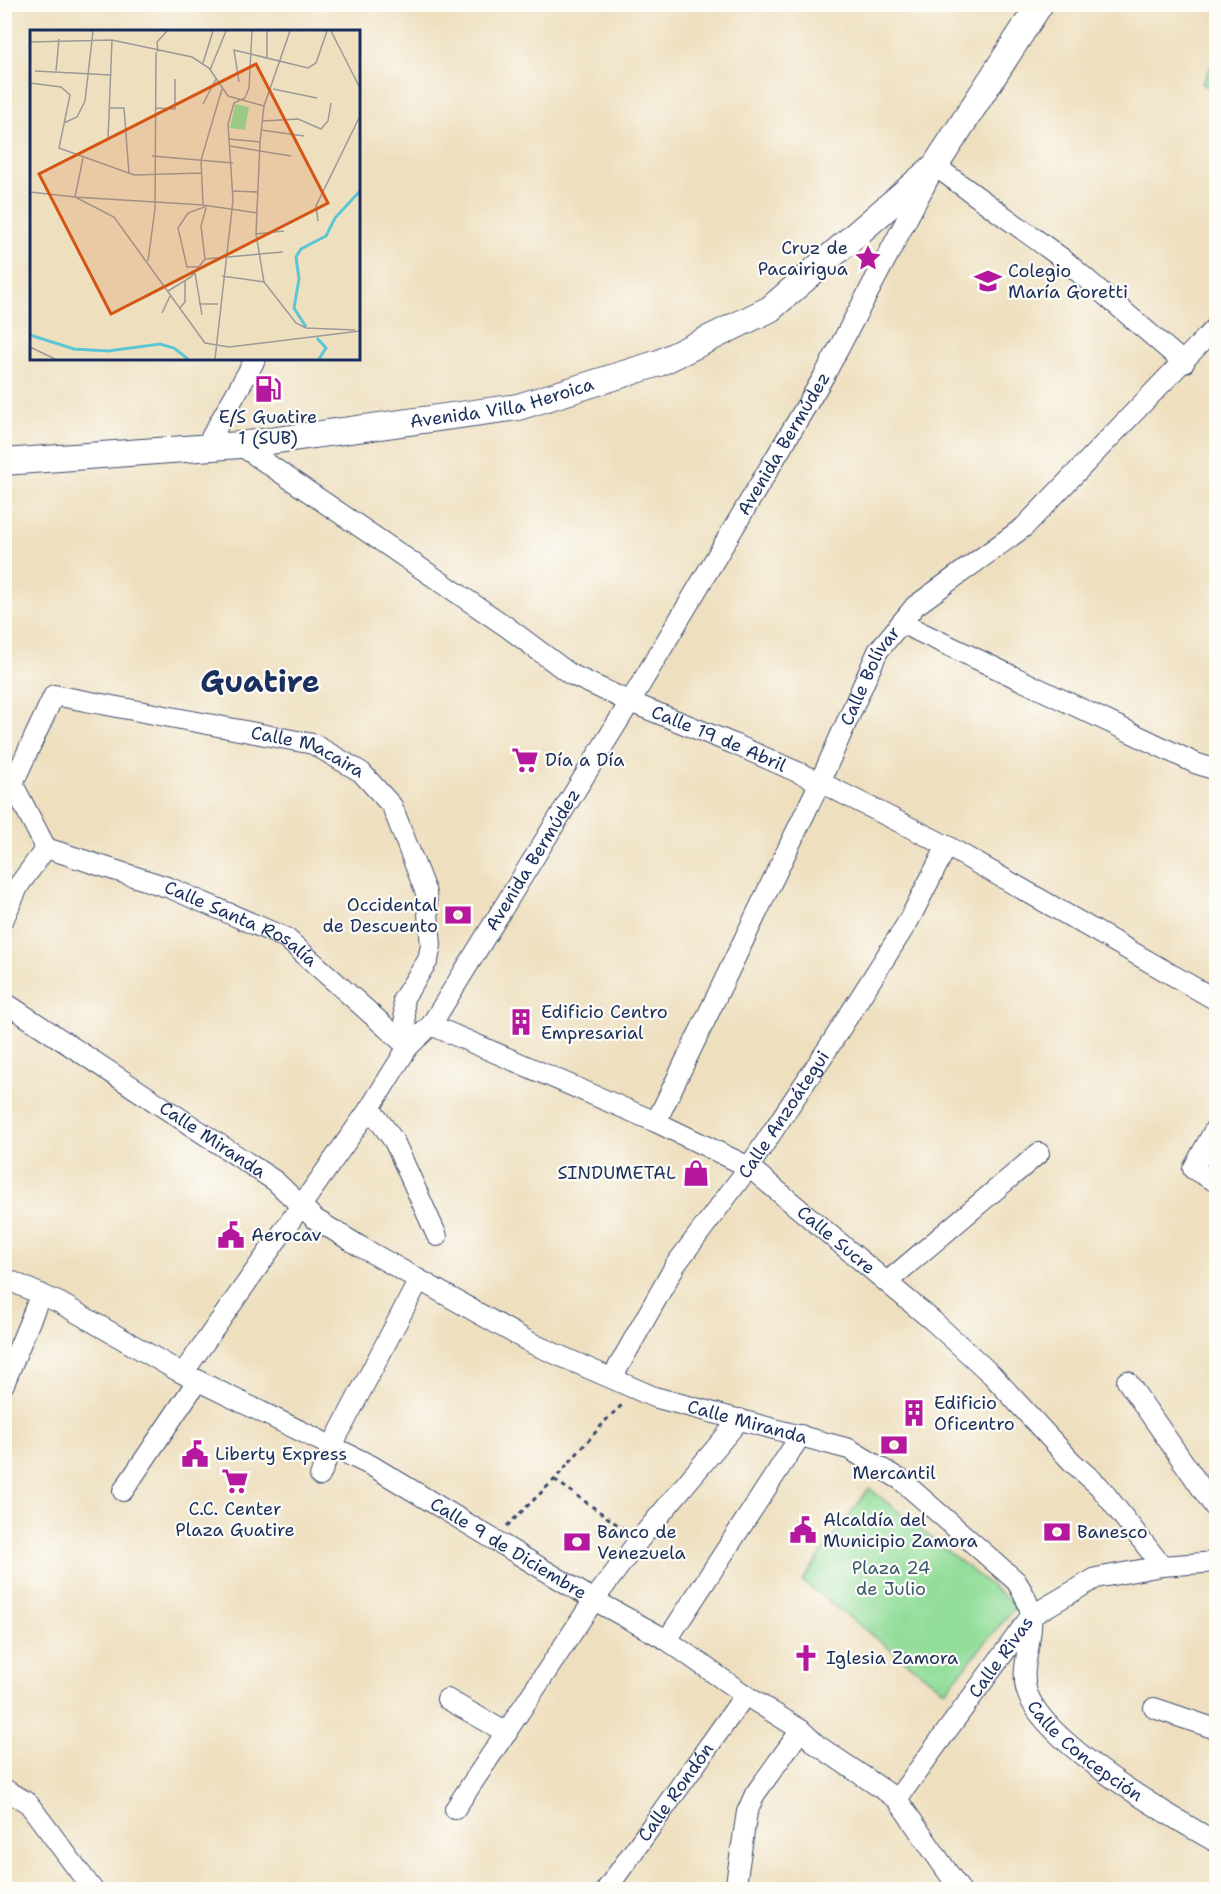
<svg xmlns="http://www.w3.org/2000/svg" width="1221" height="1894" viewBox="0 0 1221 1894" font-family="'Shantell Sans',sans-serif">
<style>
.green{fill:#92dd9a;stroke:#56867c;stroke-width:1.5}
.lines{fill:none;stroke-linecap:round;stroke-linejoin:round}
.minor-casing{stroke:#3b496d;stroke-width:22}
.major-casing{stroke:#3b496d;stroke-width:28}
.path{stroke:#3b496d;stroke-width:3;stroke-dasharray:4.5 4.5;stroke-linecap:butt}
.minor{stroke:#fff;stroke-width:20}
.major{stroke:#fff;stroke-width:26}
.labels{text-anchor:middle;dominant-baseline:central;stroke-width:4.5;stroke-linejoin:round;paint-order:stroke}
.poi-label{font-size:18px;fill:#1b2f5e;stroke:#fdfcf7;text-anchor:start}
.street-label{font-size:18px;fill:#1b2f5e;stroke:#fdfcf7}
.park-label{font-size:18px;fill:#395a6d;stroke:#fdfcf7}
.town-label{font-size:30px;font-weight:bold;fill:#1b2f5e;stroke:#fdfcf7}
.inset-river{fill:none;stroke:#5bc6d5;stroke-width:3}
.inset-road{fill:none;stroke:#9a9998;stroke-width:1.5}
.view{fill:#d45514;fill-opacity:0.15;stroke:#d45514;stroke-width:3}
.inset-edge{fill:none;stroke:#1b2f5e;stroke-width:3}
</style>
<rect width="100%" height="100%" fill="#fdfcf7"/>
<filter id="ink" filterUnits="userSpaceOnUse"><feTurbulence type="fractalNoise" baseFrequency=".0167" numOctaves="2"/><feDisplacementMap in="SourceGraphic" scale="12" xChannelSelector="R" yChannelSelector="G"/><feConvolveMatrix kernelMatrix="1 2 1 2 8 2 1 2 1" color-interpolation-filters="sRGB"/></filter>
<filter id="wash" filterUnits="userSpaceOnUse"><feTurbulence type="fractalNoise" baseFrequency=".008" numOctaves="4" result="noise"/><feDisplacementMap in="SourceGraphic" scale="24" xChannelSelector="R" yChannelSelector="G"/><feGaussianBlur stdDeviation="1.35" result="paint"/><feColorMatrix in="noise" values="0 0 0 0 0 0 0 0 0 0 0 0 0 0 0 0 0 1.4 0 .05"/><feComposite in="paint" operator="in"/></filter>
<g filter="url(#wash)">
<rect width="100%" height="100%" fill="#eedfbf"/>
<path class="green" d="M1216,59V90L1202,84Z
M869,1488L1016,1606L945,1691L802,1581Z"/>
</g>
<g filter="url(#ink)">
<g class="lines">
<defs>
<g id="minor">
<path id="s1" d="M240,445L507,627L570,674L630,702L734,744L820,782L947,846L1216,1000"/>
<path d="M205,448L256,358"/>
<path d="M901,623L1195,763L1216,770"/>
<path d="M4,767L46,848"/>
<path id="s2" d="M13,783L54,695L313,744L361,772L392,806L426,893L431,945L428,960L403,999L408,1047"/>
<path id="s3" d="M46,848L170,888L286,938L408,1047"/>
<path d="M4,918L19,885L46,848"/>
<path id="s4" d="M4,1002L275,1181L315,1219L361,1247L533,1344L654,1397L849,1449L901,1480L1016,1581C1023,1592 1029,1602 1031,1615C1034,1640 1019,1667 1027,1692C1045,1744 1168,1815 1216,1842"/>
<path id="s5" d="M431,1025L656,1122L749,1167L933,1321L992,1375L1072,1462L1099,1486L1162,1566"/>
<path d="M370,1108L394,1141L437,1236"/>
<path id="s6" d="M656,1122L820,782L878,651L915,606L1024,527L1216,327"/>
<path d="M1216,1127L1193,1169L1216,1182"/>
<path id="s7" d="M4,1278L60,1303L178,1371L372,1466L594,1600L667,1640L745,1695L801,1730L817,1745L897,1799L960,1890"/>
<path d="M887,1282L1039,1153"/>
<path id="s8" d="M183,1373L370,1108L408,1047L431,1025L630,702L824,376L935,166L1063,259L1184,363"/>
<path id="s9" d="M612,1378L676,1264L749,1167L832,1042L909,920L947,846"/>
<path d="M1127,1381L1216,1509"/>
<path d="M4,1384L41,1294"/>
<path d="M320,1476L332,1446L419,1280"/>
<path d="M123,1491L198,1380"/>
<path d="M667,1640L801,1435"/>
<path d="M447,1699L507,1733"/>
<path d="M1154,1708L1216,1729"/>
<path d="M4,1789L28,1803L93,1890"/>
<path id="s10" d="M897,1799L1031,1616L1096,1578L1162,1566L1216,1562"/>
<path d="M455,1809L594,1600L639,1540L740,1419"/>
<path id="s11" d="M606,1890L745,1695"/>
<path d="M735,1890L747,1812L755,1794L801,1730"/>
</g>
<g id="major">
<path id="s12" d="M4,462L240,445L518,407L659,363L770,309L935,166L1040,4"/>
</g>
</defs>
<use href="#minor" class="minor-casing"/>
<use href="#major" class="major-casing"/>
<path class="path" d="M555,1480L625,1530
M507,1526L554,1480L607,1419L624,1403"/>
<use href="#minor" class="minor"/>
<use href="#major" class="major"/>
</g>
</g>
<defs>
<symbol id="sight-bare" viewBox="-9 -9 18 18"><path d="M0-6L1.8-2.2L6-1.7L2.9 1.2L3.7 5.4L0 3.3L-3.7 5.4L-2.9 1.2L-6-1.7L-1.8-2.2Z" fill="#b5179e" stroke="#fdfcf7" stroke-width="2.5" paint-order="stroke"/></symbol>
<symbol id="school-bare" viewBox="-9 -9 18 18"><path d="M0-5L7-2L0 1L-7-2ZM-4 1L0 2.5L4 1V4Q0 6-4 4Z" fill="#b5179e" stroke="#fdfcf7" stroke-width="2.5" paint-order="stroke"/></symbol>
<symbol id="fuel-bare" viewBox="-9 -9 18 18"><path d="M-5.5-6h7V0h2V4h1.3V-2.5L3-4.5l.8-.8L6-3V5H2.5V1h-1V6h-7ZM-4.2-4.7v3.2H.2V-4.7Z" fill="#b5179e" stroke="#fdfcf7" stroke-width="2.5" paint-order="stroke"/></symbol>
<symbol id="supermarket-bare" viewBox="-9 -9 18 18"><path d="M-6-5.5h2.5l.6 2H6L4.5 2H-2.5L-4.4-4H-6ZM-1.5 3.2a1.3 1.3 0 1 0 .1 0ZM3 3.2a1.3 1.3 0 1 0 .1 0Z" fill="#b5179e" stroke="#fdfcf7" stroke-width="2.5" paint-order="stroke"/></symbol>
<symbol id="bank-bare" viewBox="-9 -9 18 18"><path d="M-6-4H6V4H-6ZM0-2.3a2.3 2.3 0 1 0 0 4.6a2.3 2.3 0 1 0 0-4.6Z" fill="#b5179e" stroke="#fdfcf7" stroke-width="2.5" paint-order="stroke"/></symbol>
<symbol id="building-bare" viewBox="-9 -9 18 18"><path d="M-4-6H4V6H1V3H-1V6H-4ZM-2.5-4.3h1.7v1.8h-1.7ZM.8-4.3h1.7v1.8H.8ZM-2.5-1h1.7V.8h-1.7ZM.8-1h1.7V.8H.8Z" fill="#b5179e" stroke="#fdfcf7" stroke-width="2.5" paint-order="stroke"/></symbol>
<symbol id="shop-bare" viewBox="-9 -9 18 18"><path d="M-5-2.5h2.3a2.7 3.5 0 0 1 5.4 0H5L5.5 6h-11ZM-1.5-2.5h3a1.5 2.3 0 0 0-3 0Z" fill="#b5179e" stroke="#fdfcf7" stroke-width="2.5" paint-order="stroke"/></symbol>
<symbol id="civic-bare" viewBox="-9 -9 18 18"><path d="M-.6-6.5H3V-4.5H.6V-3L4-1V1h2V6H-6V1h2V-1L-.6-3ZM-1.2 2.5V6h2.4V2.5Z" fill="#b5179e" stroke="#fdfcf7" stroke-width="2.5" paint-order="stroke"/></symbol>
<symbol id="church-bare" viewBox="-9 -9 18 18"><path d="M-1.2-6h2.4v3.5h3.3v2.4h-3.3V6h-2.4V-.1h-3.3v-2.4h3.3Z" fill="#b5179e" stroke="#fdfcf7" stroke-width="2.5" paint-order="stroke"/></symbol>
</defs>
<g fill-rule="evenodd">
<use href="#sight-bare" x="849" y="239" width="38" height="38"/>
<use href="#school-bare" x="969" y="262" width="38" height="38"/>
<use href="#fuel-bare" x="249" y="370" width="38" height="38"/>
<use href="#supermarket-bare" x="506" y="741" width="38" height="38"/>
<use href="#bank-bare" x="439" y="896" width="38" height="38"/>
<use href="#building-bare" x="502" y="1003" width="38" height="38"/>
<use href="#shop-bare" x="677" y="1154" width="38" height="38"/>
<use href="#civic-bare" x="212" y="1216" width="38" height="38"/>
<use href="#building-bare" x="895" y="1394" width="38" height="38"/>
<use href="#bank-bare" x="875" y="1426" width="38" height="38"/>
<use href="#civic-bare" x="176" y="1435" width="38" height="38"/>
<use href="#supermarket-bare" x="216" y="1462" width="38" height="38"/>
<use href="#civic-bare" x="784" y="1511" width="38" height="38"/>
<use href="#bank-bare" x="1038" y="1513" width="38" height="38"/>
<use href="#bank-bare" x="558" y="1523" width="38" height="38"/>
<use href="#church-bare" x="787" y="1639" width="38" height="38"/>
</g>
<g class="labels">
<g class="poi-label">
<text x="848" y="248" text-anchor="end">Cruz de<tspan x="848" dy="21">Pacairigua</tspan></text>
<text x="1008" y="271">Colegio<tspan x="1008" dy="21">María Goretti</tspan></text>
<text x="268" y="417" text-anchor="middle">E/S Guatire<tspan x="268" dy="21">1 (SUB)</tspan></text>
<text x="545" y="760">Día a Día</text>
<text x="438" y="905" text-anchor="end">Occidental<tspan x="438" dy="21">de Descuento</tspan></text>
<text x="541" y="1012">Edificio Centro<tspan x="541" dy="21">Empresarial</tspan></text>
<text x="676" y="1173" text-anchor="end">SINDUMETAL</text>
<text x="251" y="1235">Aerocav</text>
<text x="934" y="1403">Edificio<tspan x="934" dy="21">Oficentro</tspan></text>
<text x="215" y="1454">Liberty Express</text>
<text x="894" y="1473" text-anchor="middle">Mercantil</text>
<text x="235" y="1509" text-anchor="middle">C.C. Center<tspan x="235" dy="21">Plaza Guatire</tspan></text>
<text x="823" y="1520">Alcaldía del<tspan x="823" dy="21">Municipio Zamora</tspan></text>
<text x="597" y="1532">Banco de<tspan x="597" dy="21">Venezuela</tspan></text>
<text x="1077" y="1532">Banesco</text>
<text x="826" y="1658">Iglesia Zamora</text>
</g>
<g class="street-label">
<text stroke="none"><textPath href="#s12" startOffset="502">Avenida Villa Heroica</textPath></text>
<text stroke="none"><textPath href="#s8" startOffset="1108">Avenida Bermúdez</textPath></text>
<text stroke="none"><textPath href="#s6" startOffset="495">Calle Bolívar</textPath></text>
<text stroke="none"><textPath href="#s1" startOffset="564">Calle 19 de Abril</textPath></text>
<text stroke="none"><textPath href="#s2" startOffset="358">Calle Macaira</textPath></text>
<text stroke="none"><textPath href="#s8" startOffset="622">Avenida Bermúdez</textPath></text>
<text stroke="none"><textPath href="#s3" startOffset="210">Calle Santa Rosalía</textPath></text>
<text stroke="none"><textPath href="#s9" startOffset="315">Calle Anzoátegui</textPath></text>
<text stroke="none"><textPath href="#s4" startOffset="250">Calle Miranda</textPath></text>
<text stroke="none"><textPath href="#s5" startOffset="462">Calle Sucre</textPath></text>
<text stroke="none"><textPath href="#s4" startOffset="860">Calle Miranda</textPath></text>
<text stroke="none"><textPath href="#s7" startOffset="573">Calle 9 de Diciembre</textPath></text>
<text stroke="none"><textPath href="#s10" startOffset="176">Calle Rivas</textPath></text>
<text stroke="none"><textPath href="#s4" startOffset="1378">Calle Concepción</textPath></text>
<text stroke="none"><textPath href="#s11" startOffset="120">Calle Rondón</textPath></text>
</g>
<g class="park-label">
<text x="891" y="1568">Plaza 24<tspan x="891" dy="21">de Julio</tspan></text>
</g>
<g class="town-label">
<text x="260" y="681">Guatire</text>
</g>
</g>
<g transform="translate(30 30)">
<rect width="330" height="330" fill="#eedfbf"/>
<path d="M205,74L219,77L215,100L200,98Z" fill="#92dd9a"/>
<path class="inset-river" d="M276,297L264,278L269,249L266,227L271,219L296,206L305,188L330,161M0,305L44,319L78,321L130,314L144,318L158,329M287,308L296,318L289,329"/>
<path class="inset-road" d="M260,1L234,76L230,112L226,204L234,252L266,293L276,298L325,300M301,1L330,58M0,12L82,10L162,27L179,38L198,66L234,76M128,22L127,12L137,1M237,28V1M173,33L183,1M180,40L196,1M5,41L81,45M26,41L29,9M209,52L204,20L278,38L286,33L297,1M0,53L31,57L40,65L29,118L104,145L171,143M243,59L287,68M173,74L186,49M79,78H94L99,144M125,78L145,79V49M232,91L268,89L291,99L298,91L301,73M34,93L47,87L55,71L63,1M231,100L274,106M78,109L82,10M199,109L230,112M200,116L261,126M122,126L203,133M53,128L45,167L173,175L227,183M203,161L227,162M0,162L45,167L84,187L175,313L199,317L330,301M173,174L171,130L192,59M288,191L286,176L330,86M226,204L254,201M175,229L253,222M175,229L171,196L176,178M118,231L125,179L126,22M170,237H157L148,198L158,183L177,176M165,243L172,285M192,246L234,252M138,261L161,247L175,229M116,267L134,257M169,274H188M149,279L155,272V251M132,283L140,266M0,317L25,329M185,329L203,170L198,94L204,73L215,68L219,58L222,1"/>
<path class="view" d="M226,34L298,173L81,284L9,144Z"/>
<rect width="330" height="330" class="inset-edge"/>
</g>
<rect width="1221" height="1894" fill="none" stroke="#fdfcf7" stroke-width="24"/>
</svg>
